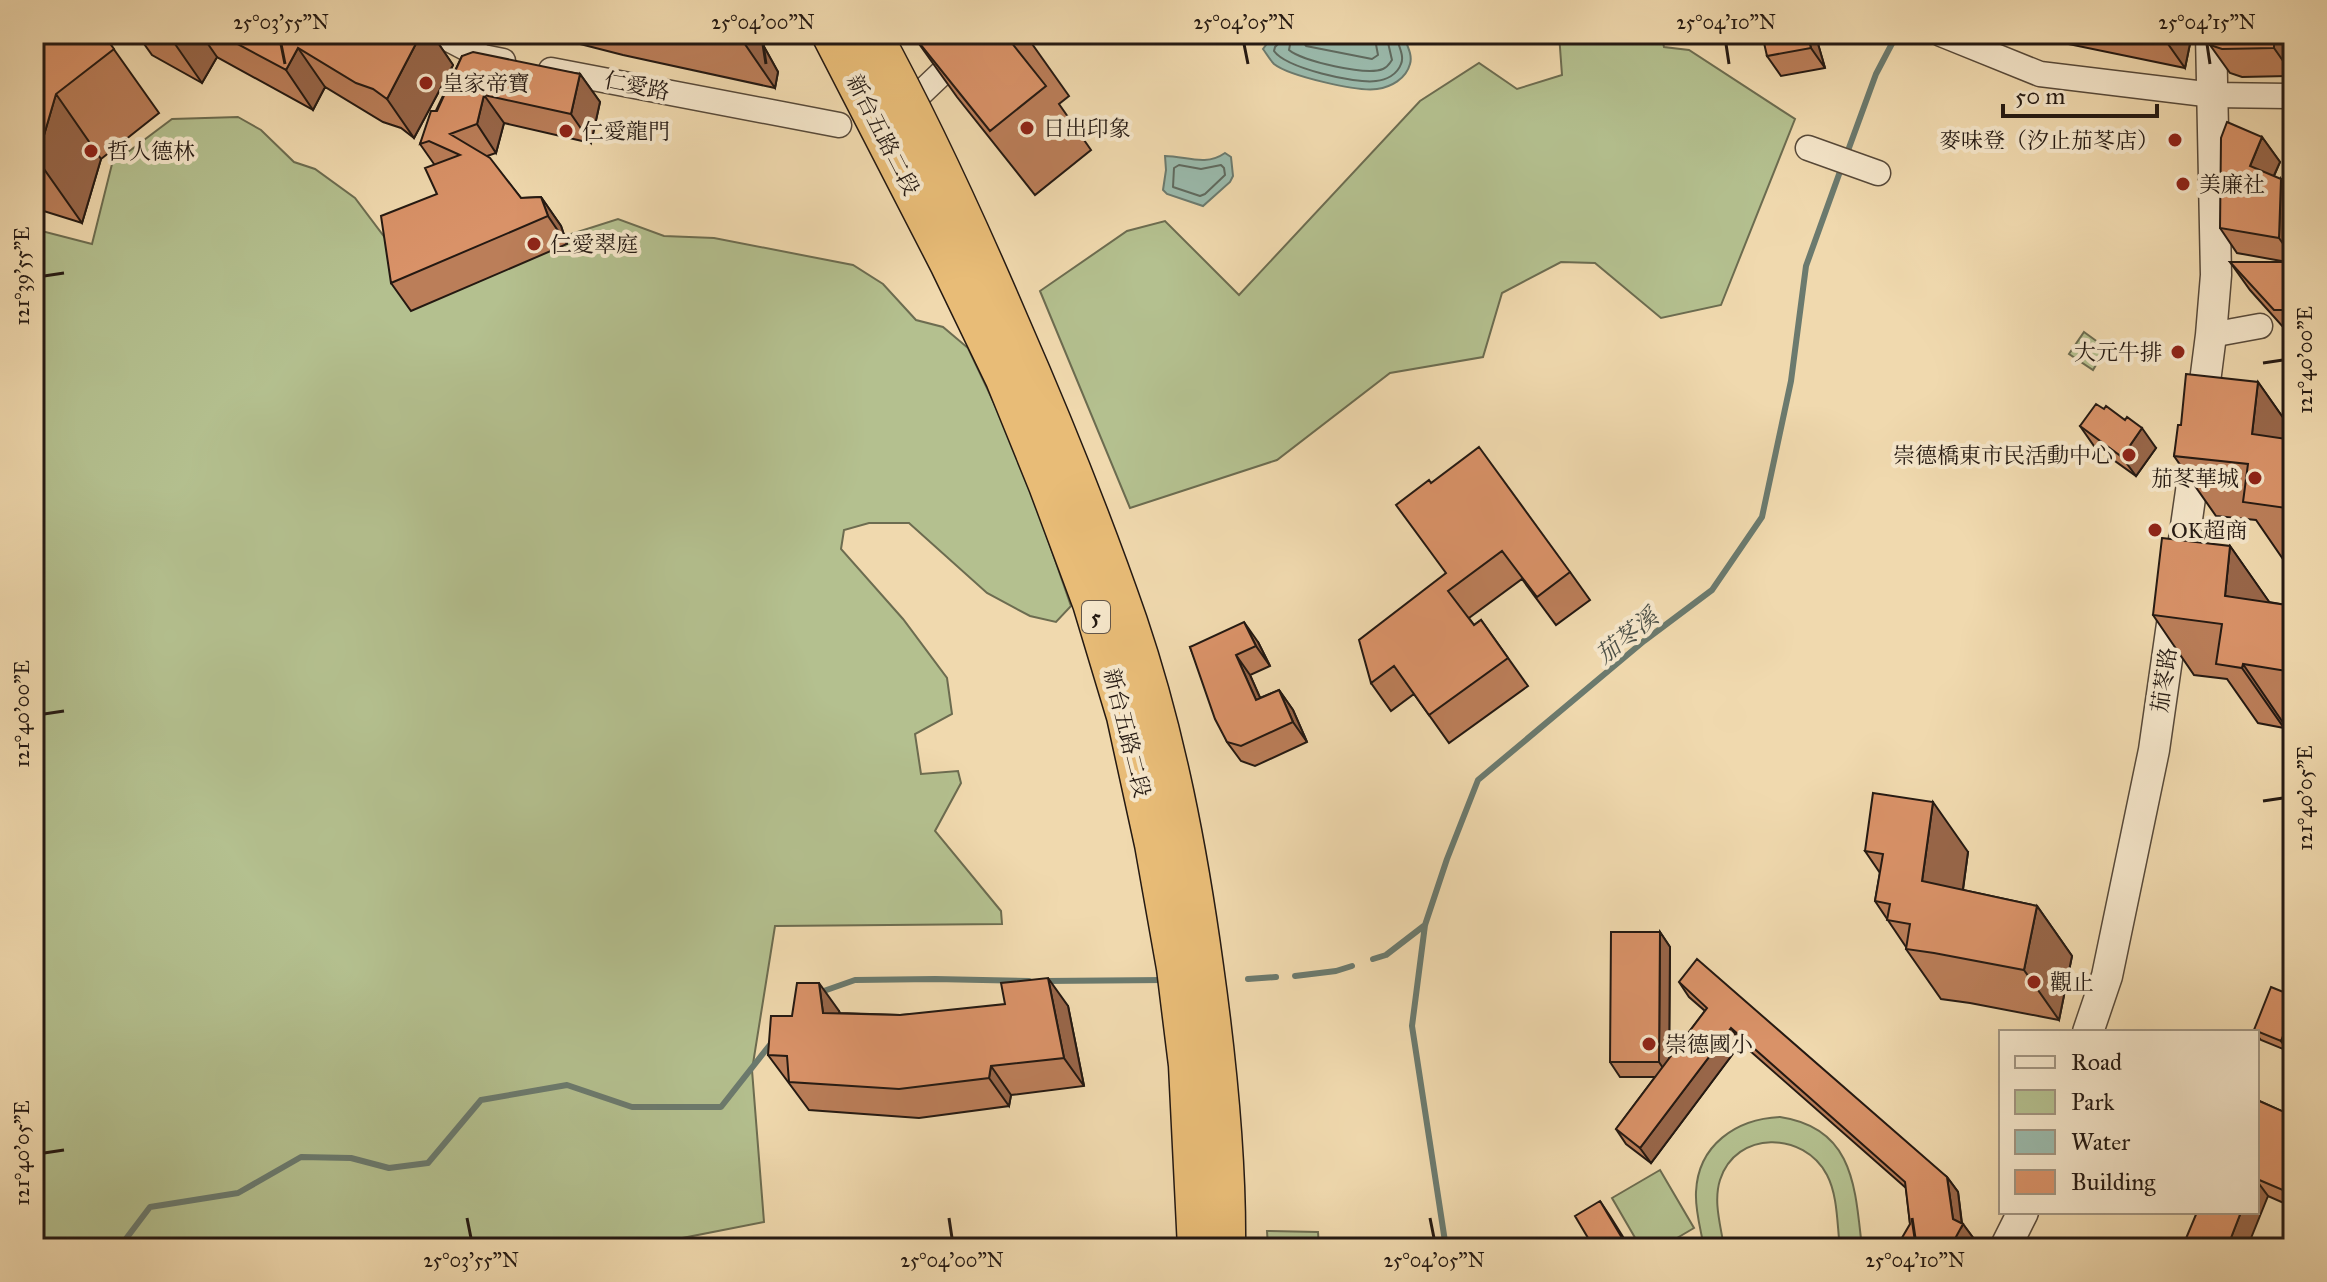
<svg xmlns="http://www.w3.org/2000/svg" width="2327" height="1282" viewBox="0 0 2327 1282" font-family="'IM FELL Great Primer','Noto Serif TC',serif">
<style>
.green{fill:#b4c08f;stroke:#6c6c50;stroke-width:2}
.water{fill:#9abaac;stroke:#6b7a6e;stroke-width:2}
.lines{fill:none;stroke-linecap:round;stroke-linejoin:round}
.shore{stroke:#5f6a5f;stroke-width:2}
.stream{stroke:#6b7a6e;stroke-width:6}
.minor-casing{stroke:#574939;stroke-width:27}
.tertiary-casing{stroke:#574939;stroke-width:33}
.minor{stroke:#f5e6ca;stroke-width:24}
.tertiary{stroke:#f5e6ca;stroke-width:30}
.primary-bridge-casing{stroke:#241912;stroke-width:41;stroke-linecap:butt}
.primary-bridge{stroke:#e8bc77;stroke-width:38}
.wall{fill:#bb7e59;stroke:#241912;stroke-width:2}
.shaded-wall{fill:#986649;stroke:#241912;stroke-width:2}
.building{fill:#d99268;stroke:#241912;stroke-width:2}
.ticks{fill:none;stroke:#241912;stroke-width:3}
.poi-dot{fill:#8f2418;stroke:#f5e6ca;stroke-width:3}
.labels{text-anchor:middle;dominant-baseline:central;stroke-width:8;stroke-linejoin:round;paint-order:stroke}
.shield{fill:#f5e6ca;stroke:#635649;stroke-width:2}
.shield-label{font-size:20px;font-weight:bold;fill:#241912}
.poi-label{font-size:22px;fill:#241912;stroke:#f5e6ca;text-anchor:start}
.street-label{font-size:22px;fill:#241912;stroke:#f5e6ca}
.water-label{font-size:24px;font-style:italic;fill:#4d5148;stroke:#f5e6ca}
.neatline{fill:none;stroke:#241912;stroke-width:3}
.ticks-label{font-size:20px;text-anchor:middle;fill:#241912}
</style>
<rect width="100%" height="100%" fill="#f0d9ae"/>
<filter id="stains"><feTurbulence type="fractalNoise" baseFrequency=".0025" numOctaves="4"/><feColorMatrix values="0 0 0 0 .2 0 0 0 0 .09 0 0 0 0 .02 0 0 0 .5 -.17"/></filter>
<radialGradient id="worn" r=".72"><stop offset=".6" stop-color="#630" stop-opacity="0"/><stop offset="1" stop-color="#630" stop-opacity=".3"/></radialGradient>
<path class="green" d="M1559,34H1661L1664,47L1689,50L1795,119L1721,305L1661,318L1595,263L1561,262L1502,293L1483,357L1390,373L1277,460L1130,508L1040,291L1127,231L1165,221L1239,295L1420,101L1479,63L1517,89L1562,75Z
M238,117L261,130L294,162L315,169L355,198L404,263L567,244L565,236L618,219L664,236L714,238L853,265L883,284L916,320L943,327L968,348L1019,456L1071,606L1056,622L1030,616L987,593L909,523H869L844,530L841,549L903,619L947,678L952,714L915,734L921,774L958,771L961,783L935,831L1001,911L1002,924L775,926L752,1070L764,1222L652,1244L650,1248H34V229L92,244L112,164L172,119Z
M2084,332L2106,348L2093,370L2069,354Z
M1780,1117C1854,1128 1855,1187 1862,1248H1840C1837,1225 1838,1196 1827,1175C1804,1131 1736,1130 1720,1180C1713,1202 1721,1226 1724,1248H1704C1701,1230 1695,1211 1696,1192C1698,1145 1736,1119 1780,1117Z
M1660,1170L1694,1228L1660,1248H1641L1612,1198Z
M1267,1231L1318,1232L1319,1248H1268Z"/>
<path class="water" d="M1280,34H1403C1406,44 1413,54 1410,64C1406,79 1391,87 1377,89C1358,92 1289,76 1274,64C1270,60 1266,53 1263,49L1269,41Z
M1225,153L1231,157L1233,176L1230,182L1203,206L1167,194L1163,190L1166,170L1165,156C1186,156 1205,167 1225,153Z"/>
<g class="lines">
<path class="shore" d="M1282,34L1281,41L1275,47L1274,51C1286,68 1355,84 1376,81C1386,80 1397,75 1401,64C1405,55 1397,44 1396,34
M1292,34L1289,50C1302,61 1366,76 1383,69C1388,67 1389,64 1392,60L1386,34
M1304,34V43L1306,46L1372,59L1378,55L1374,34
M1179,165L1201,169L1221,165L1224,168L1225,175L1205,194L1200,196L1173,187L1174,168Z"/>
<path class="stream" d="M1846,156L1876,74L1897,34
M1373,959L1386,955L1425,925
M1295,976L1336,971L1352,966
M1248,979L1276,977
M1044,981L1165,980
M818,993L855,980L935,979L1029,981
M119,1248L150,1207L238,1193L301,1157L351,1158L389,1168L428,1163L481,1100L567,1085L632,1107H721L773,1041
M1446,1248L1412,1026L1425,925L1447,859L1478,780L1644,641L1712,590L1762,517L1791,381L1806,266L1842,166"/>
<defs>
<path id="minor" d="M439,34L483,57L503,61
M1941,34L2040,74L2213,95L2293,96
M551,70L839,125
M922,92L983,34
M1808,148L1878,173
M2211,335L2260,326"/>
<path id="tertiary" d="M2088,1032L2107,976L2154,750L2191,491L2211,335L2216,275L2211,34
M2005,1248L2023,1212"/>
</defs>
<use href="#minor" class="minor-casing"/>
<use href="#tertiary" class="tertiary-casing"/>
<use href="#minor" class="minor"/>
<use href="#tertiary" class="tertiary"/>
<defs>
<path id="primary-bridge" d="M831,34L949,263L1005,379L1048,485L1092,603L1126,716L1154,844L1176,968L1188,1065L1197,1248
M872,34C923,127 968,226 1010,324C1053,422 1093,521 1128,622C1166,734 1188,850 1204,967C1217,1060 1227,1154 1226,1248"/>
</defs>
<use href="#primary-bridge" class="primary-bridge-casing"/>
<use href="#primary-bridge" class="primary-bridge"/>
</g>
<path class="wall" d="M34,34H103L159,113L101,159L82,223L34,208V95L37,96L34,92Z
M137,34H432L453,65L414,138L401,128L383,122L325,87L313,110L217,57L202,83L152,55Z
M541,34H757L778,72L775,88L623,55Z
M912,34H1025L1069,96L1059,104L1091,150L1035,195L957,97Z
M2020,34H2192L2185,68Z
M2293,34V76L2242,77L2230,73L2210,45Z
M1816,37L1825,68L1781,76L1767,56Z
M462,56L580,74L600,102L591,143L504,123L496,153L487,156L521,198L541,197L561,226L567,244L411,311L391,283L437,194L434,164L420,144Z
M2262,137L2280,162L2274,176L2293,197V338L2250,290L2230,262H2287L2237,253L2220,228Z
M2258,382L2293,432V563L2285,562L2256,520L2216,516L2174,456L2181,425Z
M2104,409L2125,420L2156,448L2136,476L2094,446L2080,426Z
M1431,483L1570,572L1590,600L1556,625L1522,579L1469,618L1474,625L1481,620L1528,686L1449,743L1414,694L1391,711L1371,683L1446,574Z
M2230,546L2269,602L2293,606V725L2284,724V728L2258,723L2227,679L2194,675L2153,615Z
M1258,642L1270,666L1250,675L1260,698L1279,690L1293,710L1307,742L1255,766L1241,761L1227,742L1190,647Z
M1865,851L1968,852L1963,890L2037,906L2072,956L2059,1020L1970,1003L1941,999L1906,949V947L1875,901L1880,873Z
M1660,932L1670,947L1669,1058L1705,1011L1689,997L1679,982L1947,1177L1958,1192L1962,1223L1974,1239L1910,1224L1906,1188L1741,1043L1651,1163L1626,1144L1616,1129L1655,1077H1620L1610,1062Z
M2293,996V1038L2288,1051L2261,1040L2257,1035V1032H2255L2254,1030Z
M1068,1006L1084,1086L1011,1095L1009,1106L919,1118L809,1110L768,1055L792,1016L839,1011L840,1013L900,1015Z
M2257,1100L2293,1116V1207L2268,1196L2257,1212Z"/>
<path class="shaded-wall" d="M180,34H201L217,57L202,83L175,44Z
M421,34H432L453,65L414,138L387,99Z
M738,34H757L778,72L775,88Z
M1807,34H1814L1816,37L1825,68L1811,48Z
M2161,34H2192L2185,68Z
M2274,34H2293V75L2274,48Z
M298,48L325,87L313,110L286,70Z
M580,74L600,102L591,143L571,114Z
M56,94L101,159L82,223L37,159Z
M484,95L504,123L496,153L477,124Z
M2262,137L2280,162L2267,191L2250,166Z
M2281,179L2293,197V258L2279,238Z
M541,197L561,226L567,244L548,216Z
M2258,382L2293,432V493L2252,434Z
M2142,428L2156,448L2136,476L2122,457Z
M2230,546L2272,606L2225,596Z
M1244,622L1258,642L1270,666L1256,646Z
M1236,655L1250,675L1270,720L1256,700Z
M2243,664L2284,724V728L2242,668Z
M1279,690L1293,710L1307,742L1293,722Z
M1933,802L1968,852L1957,931L1922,881Z
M2037,906L2072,956L2059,1020L2024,970Z
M1660,932L1670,947L1669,1077L1659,1062Z
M1048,978L1068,1006L1084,1086L1064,1058Z
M819,983L839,1011L843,1041L823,1013Z
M2293,1011V1038L2288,1051L2281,1041Z
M1731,1028L1741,1043L1651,1163L1640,1148Z
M991,1066L1011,1095L1009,1106L989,1078Z
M2293,1172V1202L2285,1191Z
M1947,1177L1958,1192L1962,1226L1963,1224L1974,1239L1969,1248H1950L1953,1219Z
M2257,1181L2268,1196L2247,1248H2227L2241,1212H2257Z
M1600,1201L1610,1216L1630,1248H1628Z"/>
<path class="building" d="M47,34H103L114,49L56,94L37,159L34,158V95L41,97L34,89V44Z
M157,34H180L175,44Z
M219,34H421L387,99L373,89L356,83L298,48L286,70Z
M912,34H1021L1011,42L1046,86L990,131Z
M1762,34H1807L1811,48L1767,56Z
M2209,34H2274V48L2222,49L2210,45Z
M473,52L580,74L571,114L484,95L477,124L450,134L490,158L521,198L541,197L548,216L391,283L381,216L437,194L425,168L460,155L429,141L420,144L431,111H437L462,56Z
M2227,122L2262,137L2250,166L2281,179L2279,238L2220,228L2221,138Z
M2230,262H2293V310H2274Z
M2186,374L2258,382L2252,434L2293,440V509L2243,502L2248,464L2174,456L2178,425H2181Z
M2096,404L2104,409L2106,406L2125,420L2127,417L2142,428L2122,457L2080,426Z
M1479,447L1570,572L1537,597L1502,551L1448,591L1474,625L1481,620L1508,658L1429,715L1394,666L1371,683L1359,640L1446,573L1396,505L1429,480L1431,483Z
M2162,538L2230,546L2225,596L2293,606L2292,672L2243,664L2242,668L2216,664L2222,624L2153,615Z
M1244,622L1256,646L1236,655L1256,700L1279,690L1293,722L1241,746L1227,742L1215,719L1190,647Z
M1873,793L1933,802L1922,881L2037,906L2024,970L1934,953L1906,949L1910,924L1887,920L1890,904L1875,901L1883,854L1865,851Z
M1611,932H1660L1659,1062H1610Z
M1697,959L1947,1177L1953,1219L1963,1224L1950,1248H1896L1910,1224L1905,1182L1731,1028L1640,1148L1616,1129L1707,1008L1679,982Z
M1048,978L1064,1058L991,1066L989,1078L899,1089L789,1082L787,1056L768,1055L771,1016H792L797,983H819L823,1013L900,1015L1005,1004L1001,983Z
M2271,987L2293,996V1011L2281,1041L2254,1030Z
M2257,1100L2293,1116V1172L2285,1191L2257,1179Z
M1600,1201L1628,1248H1594L1575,1216Z
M2197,1212H2241L2227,1248H2182Z"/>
<path class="ticks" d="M281,44L285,64M763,44L766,64M1244,44L1248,64M1726,44L1729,64M2207,44L2210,64M44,276L64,273M2263,363L2283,360M44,714L64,711M2263,801L2283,798M44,1153L64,1150M467,1218L471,1238M949,1218L952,1238M1430,1218L1434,1238M1912,1218L1915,1238"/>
<g class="poi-dot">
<circle cx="426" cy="83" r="8"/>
<circle cx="1027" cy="128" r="8"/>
<circle cx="566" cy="131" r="8"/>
<circle cx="2175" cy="140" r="8"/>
<circle cx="91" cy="151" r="8"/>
<circle cx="2183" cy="184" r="8"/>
<circle cx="534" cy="244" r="8"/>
<circle cx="2178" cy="352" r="8"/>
<circle cx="2129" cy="455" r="8"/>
<circle cx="2255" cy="478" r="8"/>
<circle cx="2155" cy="530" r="8"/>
<circle cx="2034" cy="982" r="8"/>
<circle cx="1649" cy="1044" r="8"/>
</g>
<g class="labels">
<rect class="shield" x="1082" y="601" width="28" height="32" rx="6"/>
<g class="shield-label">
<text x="1096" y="617">5</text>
</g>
<g class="poi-label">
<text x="442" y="83">皇家帝寶</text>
<text x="1043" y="128">日出印象</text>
<text x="582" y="131">仁愛龍門</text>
<text x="2159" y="140" text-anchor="end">麥味登（汐止茄苳店）</text>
<text x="107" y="151">哲人德林</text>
<text x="2199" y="184">美廉社</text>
<text x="550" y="244">仁愛翠庭</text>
<text x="2162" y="352" text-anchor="end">大元牛排</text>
<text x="2113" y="455" text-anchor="end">崇德橋東市民活動中心</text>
<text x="2239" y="478" text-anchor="end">茄苳華城</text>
<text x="2171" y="530">OK超商</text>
<text x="2050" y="982">觀止</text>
<text x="1665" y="1044">崇德國小</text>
</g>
<g class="street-label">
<text transform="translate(637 86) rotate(11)">仁愛路</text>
<text transform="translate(883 135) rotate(63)">新台五路二段</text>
<text transform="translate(2164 680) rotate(-82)">茄苳路</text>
<text transform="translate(1127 733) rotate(76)">新台五路二段</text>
</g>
<g class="water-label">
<text transform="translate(1627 636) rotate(-39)">茄苳溪</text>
</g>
</g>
<rect width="2327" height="1282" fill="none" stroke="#f0d9ae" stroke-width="88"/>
<rect x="1999" y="1030" width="260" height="184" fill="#f5e6ca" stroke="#a19480" stroke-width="2"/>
<rect x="2015" y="1056" width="40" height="12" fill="#f5e6ca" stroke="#a19480" stroke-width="2"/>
<text x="2071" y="1070" font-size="24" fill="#241912">Road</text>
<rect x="2015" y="1090" width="40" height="24" fill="#b4c08f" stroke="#a19480" stroke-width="2"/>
<text x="2071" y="1110" font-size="24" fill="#241912">Park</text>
<rect x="2015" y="1130" width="40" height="24" fill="#9abaac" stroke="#a19480" stroke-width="2"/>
<text x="2071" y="1150" font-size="24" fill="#241912">Water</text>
<rect x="2015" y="1170" width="40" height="24" fill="#d99268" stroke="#a19480" stroke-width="2"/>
<text x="2071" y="1190" font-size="24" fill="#241912">Building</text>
<path d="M2003 104v12h154v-12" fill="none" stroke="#241912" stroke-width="4"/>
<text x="2015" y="104" font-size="24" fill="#241912" stroke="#f5e6ca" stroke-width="6" paint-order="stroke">50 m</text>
<rect x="44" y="44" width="2239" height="1194" class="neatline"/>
<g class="ticks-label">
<text x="281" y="29">25°03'55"N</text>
<text x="763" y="29">25°04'00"N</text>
<text x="1244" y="29">25°04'05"N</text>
<text x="1726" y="29">25°04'10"N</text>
<text x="2207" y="29">25°04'15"N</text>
<text transform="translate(22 276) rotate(-90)" y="7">121°39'55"E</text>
<text transform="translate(2305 360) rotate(-90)" y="7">121°40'00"E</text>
<text transform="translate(22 714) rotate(-90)" y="7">121°40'00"E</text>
<text transform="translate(2305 798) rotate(-90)" y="7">121°40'05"E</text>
<text transform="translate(22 1153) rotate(-90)" y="7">121°40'05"E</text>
<text x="471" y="1267">25°03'55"N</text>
<text x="952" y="1267">25°04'00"N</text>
<text x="1434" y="1267">25°04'05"N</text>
<text x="1915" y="1267">25°04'10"N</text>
</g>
<rect width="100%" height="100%" filter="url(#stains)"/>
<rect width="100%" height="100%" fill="url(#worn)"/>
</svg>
